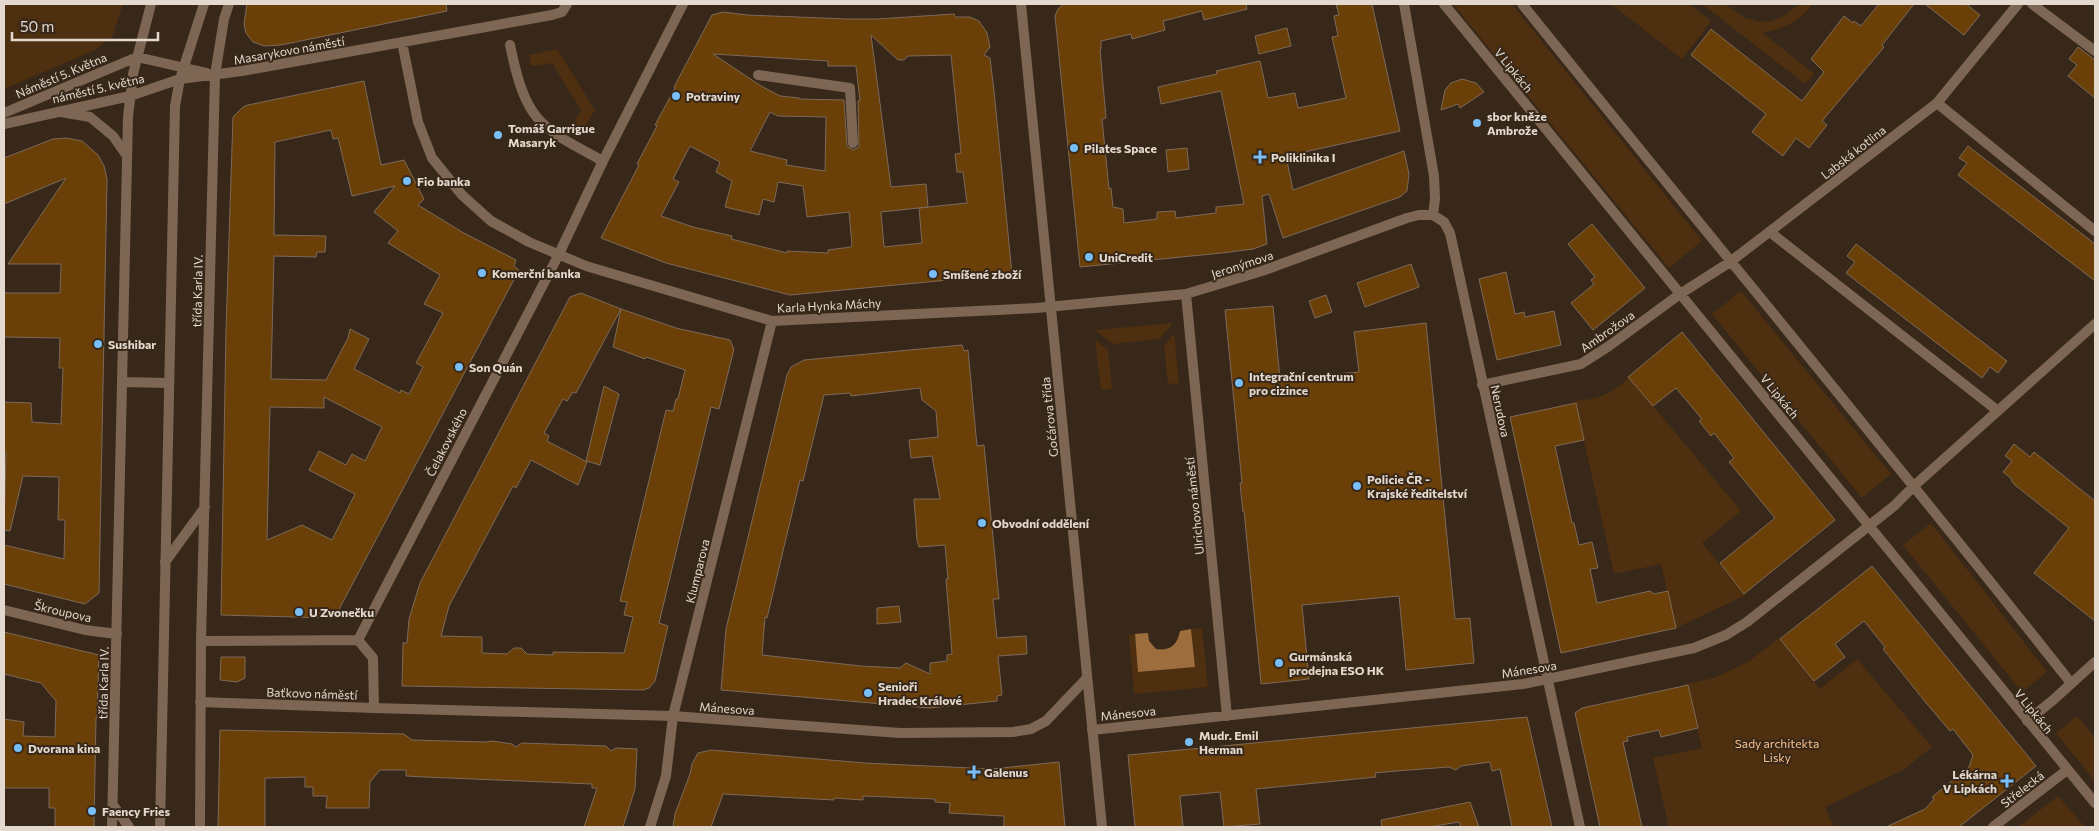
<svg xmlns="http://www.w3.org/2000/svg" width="2099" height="831" viewBox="0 0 2099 831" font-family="Commissioner,sans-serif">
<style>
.green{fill:#4e2f10}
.water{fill:#9d6d3e}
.building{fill:#6b3f08;stroke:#7c6a59;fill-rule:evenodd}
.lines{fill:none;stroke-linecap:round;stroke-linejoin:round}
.service{stroke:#7d6754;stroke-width:10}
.pedestrian{stroke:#7d6754;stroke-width:10}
.minor{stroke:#7d6754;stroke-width:10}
.tertiary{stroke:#7d6754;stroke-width:10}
.poi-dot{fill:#78bff8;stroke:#382819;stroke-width:2}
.labels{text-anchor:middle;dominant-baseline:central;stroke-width:4;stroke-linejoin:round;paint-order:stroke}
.street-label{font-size:12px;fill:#e3d9cf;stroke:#382819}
.poi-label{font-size:12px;font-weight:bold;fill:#e3d9cf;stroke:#382819;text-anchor:start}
.park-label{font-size:12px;fill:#fac18c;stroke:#382819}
</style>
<rect width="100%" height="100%" fill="#382819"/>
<path class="green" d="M4,4H123L112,37L95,50L4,89Z
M1453,4H1512L1702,241L1669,268Z
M1611,4H1689L1711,21L1682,59Z
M1702,4H1725L1745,18L1761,22L1771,21L1782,17L1800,4H1812C1800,22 1783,28 1763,33L1814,74L1805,84Z
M557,49L595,110L582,132L572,126L581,110L552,63L531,66L529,55Z
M1741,291L1891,474L1862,498L1712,314Z
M1173,323L1159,339L1113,344L1095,330Z
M1174,333L1179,383L1168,384L1164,346Z
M1095,340L1108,350L1112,389L1101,390Z
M1629,377L1741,511L1702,543L1746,595L1676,628L1661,564L1614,574L1575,401C1597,400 1614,393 1629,377Z
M1931,523L2047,672L2022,692L1903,545Z
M1202,628L1208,687L1134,694L1129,635L1135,634L1139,672L1195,667L1191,629Z
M1779,638L1820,689L1857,659L1932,747L1903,770L1825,807L1834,827H1794L1793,825L1788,827H1669L1653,758L1702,748L1686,684L1714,678L1748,662Z
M2077,716L2095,738V781L2056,733Z
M2058,796L2085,827H2018Z"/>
<path class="water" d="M1191,629L1195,667L1138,672L1135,634L1148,633L1149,641L1156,649C1171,651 1177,645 1180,631Z"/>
<path class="building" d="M247,4H446L447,11L281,45L264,46L253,42L246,33L244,24Z
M1064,4H1246L1247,9L1204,20L1202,11L1163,21L1165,30L1132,39L1131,34L1101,41V49L1100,50L1106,118L1102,119L1109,189L1111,188L1113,207L1123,209L1124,223L1157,219V212L1175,211L1176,218L1216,213V207L1244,204L1221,91L1161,104L1158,87L1217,74L1216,71L1260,61L1268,98L1295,93L1298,108L1346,98L1332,37L1338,36L1334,16L1339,15L1336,4H1372L1400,131L1286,156L1293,190L1404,151L1409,174L1407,191L1400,197L1283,238L1269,194L1262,196L1267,244L1253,249L1222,253L1080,267L1055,16L1058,9Z
M1879,4H1914L1882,45L1884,47L1875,58L1822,121L1827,125L1809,148L1796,138L1783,156L1752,132L1766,114L1691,55L1711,29L1802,101L1824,72L1811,59L1844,16L1853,23L1854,21L1861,26Z
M1925,4H1966L1980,15L1964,35Z
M723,12L747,15L848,19H877L954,14L955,17H970L979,21L987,33L990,47L984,55L990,58L994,91L1012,274L790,295L666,263L601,238L639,165L637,164L657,126L655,125L675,88L674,87L712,15ZM871,35L898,60H904L908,56L951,55L961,153L955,154L957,172H963L967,203L919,208L922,243L884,247L881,212L928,207L926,184L891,187ZM713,54L828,61V66H856L860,101H858L859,147L853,150L847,146L844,100L799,99V98L780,96L761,86ZM770,112L778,116L826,117L825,171L786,165L787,160L750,151ZM690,146L720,162L716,172L732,181L725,207L759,215L763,199L774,202L778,182L803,186L807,217L849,212L852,245L851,247L828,250V253L787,251V253L731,239L732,236L693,227L661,216L679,182L673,179Z
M1287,28L1291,46L1259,54L1255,36Z
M2078,47L2095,60V98L2068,76L2077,65L2069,59Z
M1462,79L1476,83L1484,92L1460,108L1458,104L1441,110L1445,90L1451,83Z
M364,81L381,165L404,160L424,199L418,205L462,232L516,260L514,266L519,270L336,615L332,618L221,615L226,329L233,117L243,107L248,105ZM331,130L333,139L338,138L352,196L395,186L374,212L398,231L388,243L440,275L424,304L443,313L416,363L423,367L409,394L401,390L400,393L354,369L369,339L350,329L348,338L326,380L271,379L274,256L316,257L317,252H325L326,236L274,235L275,142ZM324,397L382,427L365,461L352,454L346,465L319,451L309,470L355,494L332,540L302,525L267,540L270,407L324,408Z
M67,138L82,141L98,155L104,166L107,179L99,593L85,604L4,584V545L64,559L65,520H58L59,477L23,476L10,531L4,530L6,452H4V402L31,403L32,422L61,424L63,368H59L60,338L4,337V293H60L61,264H8L66,178L4,204V158L53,139Z
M1968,146L2095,244V281L1958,175L1967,163L1959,158Z
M1187,148L1189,169L1168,172L1166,150Z
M1592,224L1645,288L1593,330L1571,303L1594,284L1591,280L1595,277L1568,244Z
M1856,244L2007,361L1998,373L1990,367L1982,378L1846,273L1855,262L1847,256Z
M1411,264L1419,287L1365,307L1357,283Z
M1506,272L1515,314L1524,312L1525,317L1554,311L1561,345L1497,360L1479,279Z
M581,293L621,309L576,393L573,392L567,401L563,399L544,433L549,436L547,441L587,462L578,485L531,460L516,488L513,486L449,606L441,636L482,637V653L507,654L514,648H521L527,654L553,655V652L624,653L633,617L624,615L627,602L620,601L666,410L673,411L676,399H678L685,370L646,357L645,359L613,347L621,309L676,328L730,340L734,349L719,409L711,407L659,623L668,626L655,681L649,688L643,690L402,686L403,643H407L409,619L420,583L570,297Z
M1326,295L1332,312L1315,318L1309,301Z
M1273,306L1280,379L1359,372L1354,332L1426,323L1455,619L1470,618L1474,663L1406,670L1399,596L1302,605L1309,679L1261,684L1244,511L1243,512L1240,483H1242L1225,310Z
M1682,332L1835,520L1744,594L1720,563L1775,518L1729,462L1734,458L1714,433L1711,436L1699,421L1702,419L1676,388L1653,406L1628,377Z
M962,345L964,351L968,350L977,446L984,445L999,599H993L997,638L1026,636L1027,654L998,656L1002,695L997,696V701L929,708L721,690L726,629L787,375L791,367L804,360ZM920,388L922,400L936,411L938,437L909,440L911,458L932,456L940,499H914L917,540L919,547L945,545L948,579H946L952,654L947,655V661L930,663V674L906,663L900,668L861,666L762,655L765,617L767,618L800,480L803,481L824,395L850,393L851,396Z
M604,386L619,394L600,465L586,461Z
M1576,403L1584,440L1555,446L1572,523H1574L1579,545L1592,542L1598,568L1590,569L1597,603L1650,591L1654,594L1668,591L1676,628L1561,653L1510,417Z
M2014,444L2030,457L2034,452L2095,501V621L2034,573L2069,528L2015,485L2011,480L2012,479L2003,472L2012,461L2005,456Z
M1872,566L2036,766L1959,827H1886L1925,809L1934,799L1932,797L1969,767L1973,755L1953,729L1950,731L1927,704L1883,649L1885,647L1864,621L1835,644L1845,657L1814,681L1780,639Z
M899,606L901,622L877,624V608Z
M4,632L99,655L97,718H96L94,827H55V808H49V788H4V719L24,722L23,736L55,737L56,701L41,683L4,674Z
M221,657H245V678L237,682L220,680Z
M1688,685L1698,728L1661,737L1659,730L1627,737L1628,741L1623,742L1642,827H1600L1575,713L1582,708Z
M1527,717L1552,827H1512L1500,769L1492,771L1490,762L1461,766L1456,770L1449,767L1396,771L1375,773L1376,777L1256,789L1260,824L1224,827L1220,792L1180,796L1183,827H1135L1128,755Z
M220,730L404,734L412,740L485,742L492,741L512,744L516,747L522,743L606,746L611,751L616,748L637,749L635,789L623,827H584L597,788H592V784L425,777L406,776V770H380L370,782L369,808H326L327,796H313V787H305V777L265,778V827H218Z
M711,750L865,763L992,769L1059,762L1065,827H1004V816L949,813L950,803L935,802V799L863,796V800L834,798V800L723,794L711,827H673L675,814L690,774L692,764L698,753Z
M1470,802L1479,827H1461L1459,822L1429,827H1382L1381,820Z"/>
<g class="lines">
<path class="service" d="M2032,4L2095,51
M758,75L850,88L853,143
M1937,103L2095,231
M1770,232L1998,411"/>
<path class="pedestrian" d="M510,45C526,121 537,126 603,161
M358,640L558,256L603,161L683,4
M200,827L201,641L358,640L373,658L374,708L200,702"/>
<path class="minor" d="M1404,4L1434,176L1435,199L1433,215
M1444,4L2095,803
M1522,4C1704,230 1890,454 2071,683
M402,42L418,122L432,158L462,195L491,221L529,242L586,266L772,321L1036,308L1186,294L1262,271L1407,218L1419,215H1433
M61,112L90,117L113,136L127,156
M4,113L137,57L207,73
M4,124L130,96L180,79L242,71L552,15L562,12L567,4
M1433,215L1444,222L1450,233L1580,827
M1186,294L1227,716
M123,382L168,383
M1482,385L1581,364L1609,346L1680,294L1730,262L1937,103L2018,4
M165,562L205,507
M4,610L85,630L117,634
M201,641L215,75L224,19L229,4
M374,708L673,716L900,733L1013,732L1031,729L1046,721L1087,678
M2027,721L2052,701L2095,662
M1092,730L1523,684L1694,648L1726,635L1747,622L1894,506L1915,485L2095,324
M113,805L129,827
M112,827L128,117L133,74L151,4
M650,827L666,776L673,716L772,321
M1993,827L2067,770"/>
<path class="tertiary" d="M1021,4L1102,827
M160,827L175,106L180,79L204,4"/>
</g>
<g class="poi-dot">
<circle cx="676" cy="96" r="5"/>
<circle cx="1477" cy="123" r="5"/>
<circle cx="498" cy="135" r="5"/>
<circle cx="1074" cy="148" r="5"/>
<path d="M1257.5 149.5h5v5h5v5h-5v5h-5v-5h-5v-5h5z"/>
<circle cx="407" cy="181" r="5"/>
<circle cx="1089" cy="257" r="5"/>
<circle cx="482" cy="273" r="5"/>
<circle cx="933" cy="274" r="5"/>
<circle cx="98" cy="344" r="5"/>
<circle cx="459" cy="367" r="5"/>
<circle cx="1239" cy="383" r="5"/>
<circle cx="1357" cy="486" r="5"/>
<circle cx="982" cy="523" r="5"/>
<circle cx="299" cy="612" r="5"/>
<circle cx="1279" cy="663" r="5"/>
<circle cx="868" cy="693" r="5"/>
<circle cx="1189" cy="742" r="5"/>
<circle cx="18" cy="748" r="5"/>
<path d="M971.5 764.5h5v5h5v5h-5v5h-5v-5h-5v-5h5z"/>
<path d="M2004.5 773.5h5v5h5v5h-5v5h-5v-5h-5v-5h5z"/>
<circle cx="92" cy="811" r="5"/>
</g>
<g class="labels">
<g class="street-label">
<text transform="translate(289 50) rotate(-10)">Masarykovo náměstí</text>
<text transform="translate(1514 70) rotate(51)">V Lipkách</text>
<text transform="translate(61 75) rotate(-23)">Náměstí 5. Května</text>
<text transform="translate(98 88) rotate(-13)">náměstí 5. května</text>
<text transform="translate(1853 152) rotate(-38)">Labská kotlina</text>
<text transform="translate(1242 264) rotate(-18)">Jeronýmova</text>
<text transform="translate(197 291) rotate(-89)">třída Karla IV.</text>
<text transform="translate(829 305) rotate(-3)">Karla Hynka Máchy</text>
<text transform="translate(1607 331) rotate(-35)">Ambrožova</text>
<text transform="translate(1780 396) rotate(51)">V Lipkách</text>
<text transform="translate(1501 411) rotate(78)">Nerudova</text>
<text transform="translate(1049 417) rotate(-96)">Gočárova třída</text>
<text transform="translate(446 442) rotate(-63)">Čelakovského</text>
<text transform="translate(1194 506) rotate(-96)">Ulrichovo náměstí</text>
<text transform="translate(697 571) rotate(-76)">Klumparova</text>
<text transform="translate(63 611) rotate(13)">Škroupova</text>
<text transform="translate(1529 669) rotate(-9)">Mánesova</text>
<text transform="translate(103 683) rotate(-89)">třída Karla IV.</text>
<text transform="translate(312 693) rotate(2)">Baťkovo náměstí</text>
<text transform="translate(727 708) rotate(4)">Mánesova</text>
<text transform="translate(2034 711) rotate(51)">V Lipkách</text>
<text transform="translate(1128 713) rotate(-6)">Mánesova</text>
<text transform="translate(2022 789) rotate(-38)">Střelecká</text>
</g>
<g class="poi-label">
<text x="686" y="96">Potraviny</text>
<text x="1487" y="116">sbor kněze<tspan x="1487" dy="14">Ambrože</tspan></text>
<text x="508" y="128">Tomáš Garrigue<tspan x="508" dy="14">Masaryk</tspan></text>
<text x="1084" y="148">Pilates Space</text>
<text x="1271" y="157">Poliklinika I</text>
<text x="417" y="181">Fio banka</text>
<text x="1099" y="257">UniCredit</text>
<text x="492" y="273">Komerční banka</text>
<text x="943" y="274">Smíšené zboží</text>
<text x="108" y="344">Sushibar</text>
<text x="469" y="367">Son Quán</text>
<text x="1249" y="376">Integrační centrum<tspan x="1249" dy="14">pro cizince</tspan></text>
<text x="1367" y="479">Policie ČR -<tspan x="1367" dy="14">Krajské ředitelství</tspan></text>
<text x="992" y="523">Obvodní oddělení</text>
<text x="309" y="612">U Zvonečku</text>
<text x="1289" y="656">Gurmánská<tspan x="1289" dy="14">prodejna ESO HK</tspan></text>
<text x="878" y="686">Senioři<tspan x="878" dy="14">Hradec Králové</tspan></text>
<text x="1199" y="735">Mudr. Emil<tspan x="1199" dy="14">Herman</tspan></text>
<text x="28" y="748">Dvorana kina</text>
<text x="984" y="772">Galenus</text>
<text x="1997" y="774" text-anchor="end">Lékárna<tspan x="1997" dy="14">V Lipkách</tspan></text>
<text x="102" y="811">Faency Fries</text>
</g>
<g class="park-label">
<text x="1777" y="743">Sady architekta<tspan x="1777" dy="14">Lisky</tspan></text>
</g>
</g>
<rect width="2099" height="831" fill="none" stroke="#e3d9cf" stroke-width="10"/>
<path d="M12 32v8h146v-8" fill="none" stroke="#e3d9cf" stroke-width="2.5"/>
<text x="20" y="32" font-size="15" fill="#e3d9cf" stroke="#382819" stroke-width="4" paint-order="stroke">50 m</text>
</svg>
